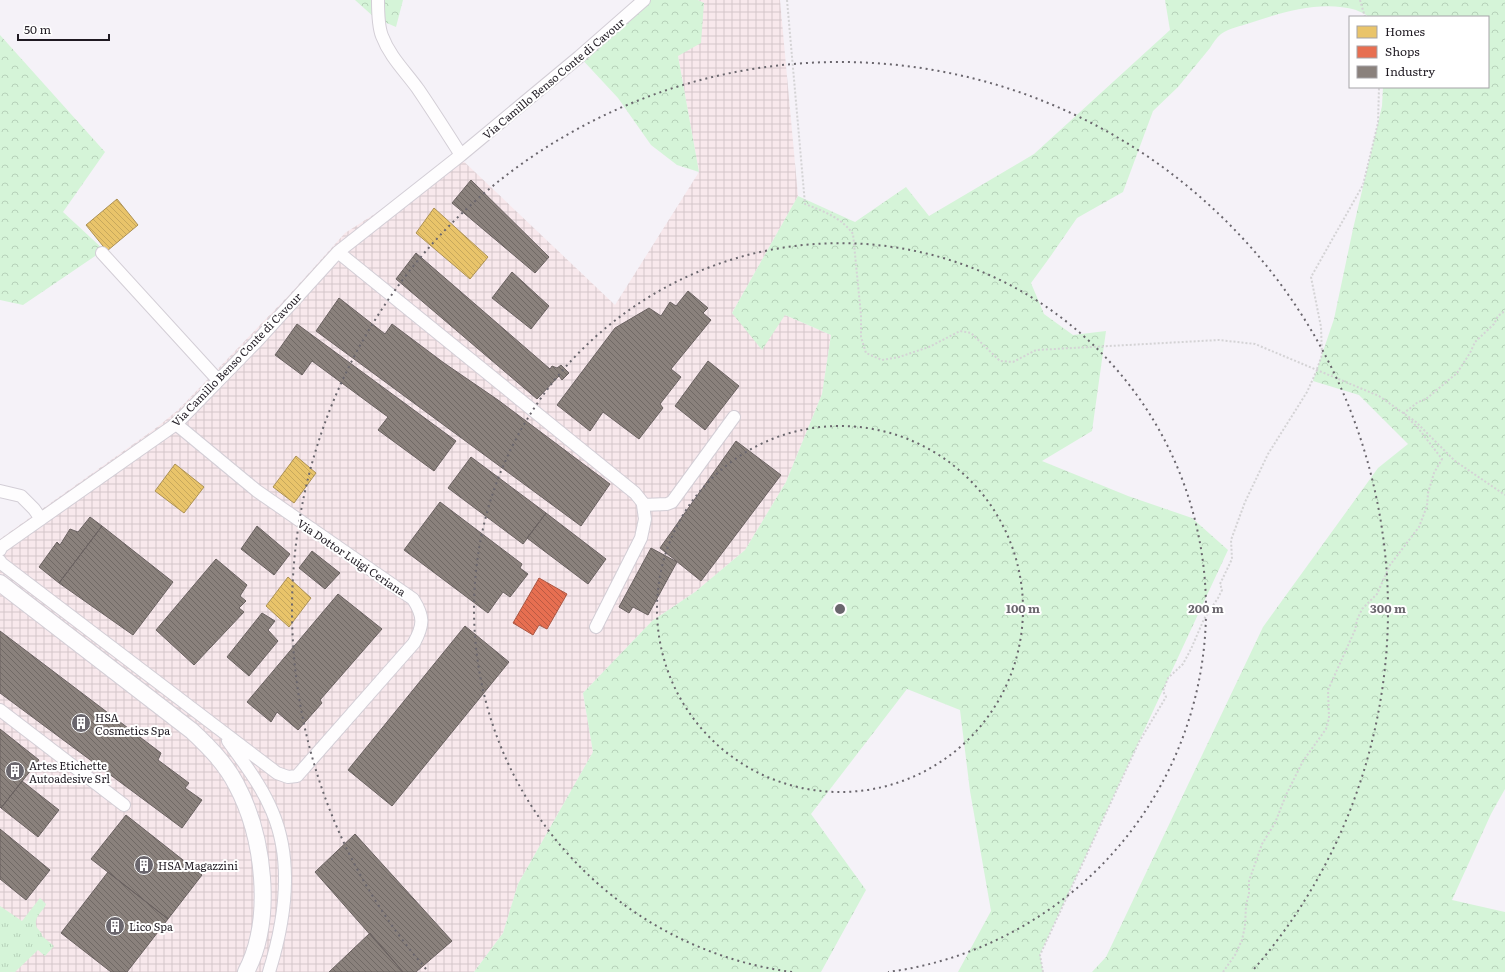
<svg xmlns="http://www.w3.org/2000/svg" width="1505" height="972" viewBox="0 0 1505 972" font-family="Literata,serif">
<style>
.industrial{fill:url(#industrial-grid)}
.grass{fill:url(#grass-tufts)}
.forest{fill:url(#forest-crowns)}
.homes{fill:url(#homes-back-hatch);stroke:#ac9154}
.shops{fill:url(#shops-back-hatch);stroke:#ab5643}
.industry{fill:url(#industry-back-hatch);stroke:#6a6261}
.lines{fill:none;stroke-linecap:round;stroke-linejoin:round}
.minor-casing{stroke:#d3ced6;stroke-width:14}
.major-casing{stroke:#d3ced6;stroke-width:18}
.path{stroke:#d4d3d5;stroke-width:2;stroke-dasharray:2 2;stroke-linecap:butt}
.minor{stroke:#fefdfe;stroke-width:12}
.major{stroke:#fefdfe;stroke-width:16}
.ring{fill:none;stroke:#6a666d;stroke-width:2;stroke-dasharray:2 4}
.labels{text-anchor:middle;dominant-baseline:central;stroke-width:4;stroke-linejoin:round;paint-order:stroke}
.street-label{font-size:11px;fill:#1f1a22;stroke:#fff}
.poi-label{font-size:11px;fill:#1f1a22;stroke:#fff;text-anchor:start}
.centre{fill:#6a666d;stroke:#fff;stroke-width:2}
.ring-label{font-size:12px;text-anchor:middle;font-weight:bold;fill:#6a666d;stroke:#fff;stroke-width:4;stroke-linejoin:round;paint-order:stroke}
</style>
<defs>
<pattern id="industrial-grid" width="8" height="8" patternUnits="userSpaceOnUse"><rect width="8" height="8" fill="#f8e8ec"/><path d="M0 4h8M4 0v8" fill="none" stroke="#d4c6ca"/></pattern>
<pattern id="grass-tufts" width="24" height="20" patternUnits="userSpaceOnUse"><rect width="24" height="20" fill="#d5f4d8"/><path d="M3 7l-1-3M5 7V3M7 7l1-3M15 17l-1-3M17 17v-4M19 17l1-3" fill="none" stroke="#b6d1b9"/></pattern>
<pattern id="forest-crowns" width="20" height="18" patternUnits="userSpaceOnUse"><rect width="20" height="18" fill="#d5f4d8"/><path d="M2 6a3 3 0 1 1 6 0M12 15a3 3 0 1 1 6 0" fill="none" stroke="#b6d1b9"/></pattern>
<pattern id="homes-back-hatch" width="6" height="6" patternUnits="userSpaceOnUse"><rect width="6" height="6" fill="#e9c46a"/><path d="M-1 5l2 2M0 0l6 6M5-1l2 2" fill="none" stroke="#c7a85c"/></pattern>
<pattern id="shops-back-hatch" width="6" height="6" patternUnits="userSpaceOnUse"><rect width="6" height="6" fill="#e76f51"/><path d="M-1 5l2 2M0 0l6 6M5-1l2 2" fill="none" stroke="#bb5a43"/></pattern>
<pattern id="industry-back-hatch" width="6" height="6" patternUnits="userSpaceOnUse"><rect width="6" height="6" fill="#8a817c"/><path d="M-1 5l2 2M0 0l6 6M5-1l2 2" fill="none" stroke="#706965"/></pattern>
</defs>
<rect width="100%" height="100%" fill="#f5f2f8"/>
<path class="industrial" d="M698,0H780L798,196L732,313L785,315L831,335L822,394L786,482L745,550L695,592L652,621L583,693L593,752L518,884L503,933L474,972H0V539L156,428L178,410L290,294L345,233L412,190L456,154L615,305L699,172L678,56L704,3Z"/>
<path class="grass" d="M40,898L46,904C44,911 34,916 36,925C37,930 42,931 42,936L54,946L45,956L38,950L15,972H0V906L22,921Z"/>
<path class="forest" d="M355,0H403L396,27L375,18Z
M649,0H698L704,3L701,43L678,56L699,172L677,165L651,145L618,98L578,55Z
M1165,0H1505V789L1491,814L1452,900L1505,912V972H1092L1106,957L1263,627L1378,468L1408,444L1359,395L1313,381L1334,319L1353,229L1382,106L1383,87H1488V17H1369C1366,14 1360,12 1356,10C1322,0 1282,12 1250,23C1241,26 1229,28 1221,34C1216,38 1213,43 1210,48L1178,87L1153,111L1123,192L1077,218L1050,257L1031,283L1044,314L1073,335L1106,331L1092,431L1042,461L1128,496L1192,518L1228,550L1040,954L1043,972H958L991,911L970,791L960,710L907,689L811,814L866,890L821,972H474L503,933L518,884L593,752L583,693L652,621L695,592L745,550L786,482L822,394L831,335L785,315L762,350L732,313L798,196L855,222L906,187L929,216L1034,154L1170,30Z
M0,35L105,152L63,212L104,250L23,305L0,300Z"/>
<path class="homes" d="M117,199L138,225L107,251L86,225Z
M434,208L488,257L470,279L416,233Z
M296,456L316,473L294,503L273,487Z
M175,464L204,487L184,513L155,491Z
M288,577L311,598L289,627L266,606Z"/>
<path class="shops" d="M539,578L567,594L547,629L539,625L533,635L513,623Z"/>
<path class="industry" d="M471,180L549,257L535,273L452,203Z
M416,253L550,369L552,366L557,368L561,365L569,373L562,380L559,376L537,399L396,279Z
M512,272L549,306L531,329L492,298Z
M688,291L708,308L703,313L711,320L671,369L681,377L660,404L663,408L639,439L603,412L590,431L557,405L615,328L649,308L661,316L670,302L676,306Z
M339,298L385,334L392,324L444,363L498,400L610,484L581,526L316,331Z
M297,324L456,441L434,471L378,430L388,417L312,361L302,375L275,355Z
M708,361L739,386L705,430L675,406Z
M736,441L781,475L701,581L660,548Z
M471,457L546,513L523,544L448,488Z
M440,502L522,564L520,568L528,574L510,597L503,592L488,613L404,550Z
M546,513L606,559L588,584L527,538Z
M90,517L102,526L59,583L39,567L57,542L60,545L70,529L78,532Z
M102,526L173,582L133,635L59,583Z
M257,526L290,554L274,575L241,549Z
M651,548L677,562L648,615L633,607L629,613L619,607Z
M312,551L340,573L325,589L299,568Z
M216,559L247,585L240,596L246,601L239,608L244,612L194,665L156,630Z
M338,594L382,629L320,700L322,703L298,730L277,712L271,722L247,702Z
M262,613L275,621L268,630L278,641L249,676L227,657Z
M465,626L509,662L392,806L348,770Z
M0,631L161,753L158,760L189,783L185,788L202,800L182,828L0,693Z
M0,729L39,760L1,808L0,807Z
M22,781L59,810L38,837L1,808Z
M126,815L202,875L168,919L91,859Z
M0,829L50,870L26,900L0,879Z
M355,834L452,941L416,972H403L315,872Z
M108,872L168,919L127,972H111L61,933Z
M370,933L403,972H329Z"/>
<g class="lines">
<defs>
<path id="minor" d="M378,0C378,11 378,26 382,36C390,57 405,71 418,89C433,111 447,133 461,155
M338,252L635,493L643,503V505L645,519L641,538L596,627
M102,253L218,380
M0,491L21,496L34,509L41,519
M643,505L667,504L672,502L734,417
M0,550L1,547L176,424L259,339L338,252L461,155L579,57L644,0
M0,561L1,563L277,773L288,777L297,776L414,643C424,625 424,616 413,599L257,491L176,424
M0,710L124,805
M228,741C244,763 261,785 272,811C294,862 285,921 269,972"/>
<path id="major" d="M0,583L192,731C209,747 225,763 236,784C264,836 274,919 246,972"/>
</defs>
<use href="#minor" class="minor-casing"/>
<use href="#major" class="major-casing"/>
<path class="path" d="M787,0L805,204C823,211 842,218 853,234L861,315V337L866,353L882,360L899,357L929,347L960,331L971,333L1000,361L1013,362L1036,350L1219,340L1255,344L1379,396L1416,422L1455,461L1505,495
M1360,0L1365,17
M1317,369L1322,355L1321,327L1311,277L1363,185L1378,123L1379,87
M1404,414V413L1418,402L1426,399L1457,373L1470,353L1475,342L1494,324L1498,316L1505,311
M1043,972L1040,955L1139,742L1166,697L1163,691L1168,678L1183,664L1191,649L1204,619L1218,598L1222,590L1220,584L1232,559L1231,540L1245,502L1268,454L1307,392L1317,370
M1223,972L1235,955L1242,940L1245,926L1246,905L1249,894V881L1262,844L1275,823L1286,795L1303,761L1326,729L1329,718L1328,690L1355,630L1357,620L1362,609L1377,594L1390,565L1419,527L1427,506L1428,493L1434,473L1442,459L1418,428L1407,417"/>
<use href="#minor" class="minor"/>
<use href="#major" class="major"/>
</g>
<g class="ring">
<circle cx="840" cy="609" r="183"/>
<path d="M792 972A366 366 0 1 1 888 972"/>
<path d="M426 969A548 548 0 1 1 1254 969"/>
</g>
<defs>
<symbol id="building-disc" viewBox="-11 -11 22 22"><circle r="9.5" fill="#6a666d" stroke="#fff"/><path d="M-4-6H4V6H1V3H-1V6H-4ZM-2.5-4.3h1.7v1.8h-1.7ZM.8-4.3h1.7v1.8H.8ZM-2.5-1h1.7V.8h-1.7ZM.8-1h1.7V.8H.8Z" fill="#fff"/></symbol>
</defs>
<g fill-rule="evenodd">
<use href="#building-disc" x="70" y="712" width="22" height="22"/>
<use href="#building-disc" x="4" y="760" width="22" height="22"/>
<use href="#building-disc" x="133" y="854" width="22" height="22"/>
<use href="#building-disc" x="104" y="915" width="22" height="22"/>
</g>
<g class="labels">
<g class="street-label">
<text transform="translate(553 78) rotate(-40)">Via Camillo Benso Conte di Cavour</text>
<text transform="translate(236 359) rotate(-46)">Via Camillo Benso Conte di Cavour</text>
<text transform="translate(352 557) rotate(34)">Via Dottor Luigi Ceriana</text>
</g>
<g class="poi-label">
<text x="95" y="717">HSA<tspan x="95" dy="13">Cosmetics Spa</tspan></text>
<text x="29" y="765">Artes Etichette<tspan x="29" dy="13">Autoadesive Srl</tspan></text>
<text x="158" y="865">HSA Magazzini</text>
<text x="129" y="926">Lico Spa</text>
</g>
</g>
<circle cx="840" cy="609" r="6" class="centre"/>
<g class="ring-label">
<text x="1023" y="613">100 m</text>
<text x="1206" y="613">200 m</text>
<text x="1388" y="613">300 m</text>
</g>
<rect x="1349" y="16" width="140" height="72" fill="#ffffff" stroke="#a5a3a7"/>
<rect x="1357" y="26" width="20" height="12" fill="#e9c46a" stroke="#a5a3a7"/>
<text x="1385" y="36" font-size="12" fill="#1f1a22">Homes</text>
<rect x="1357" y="46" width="20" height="12" fill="#e76f51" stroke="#a5a3a7"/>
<text x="1385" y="56" font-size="12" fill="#1f1a22">Shops</text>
<rect x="1357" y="66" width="20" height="12" fill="#8a817c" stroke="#a5a3a7"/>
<text x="1385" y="76" font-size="12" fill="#1f1a22">Industry</text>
<path d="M18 34v6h91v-6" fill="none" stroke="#1f1a22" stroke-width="2"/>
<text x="24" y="34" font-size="12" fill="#1f1a22" stroke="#ffffff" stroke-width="3" paint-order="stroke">50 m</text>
</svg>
